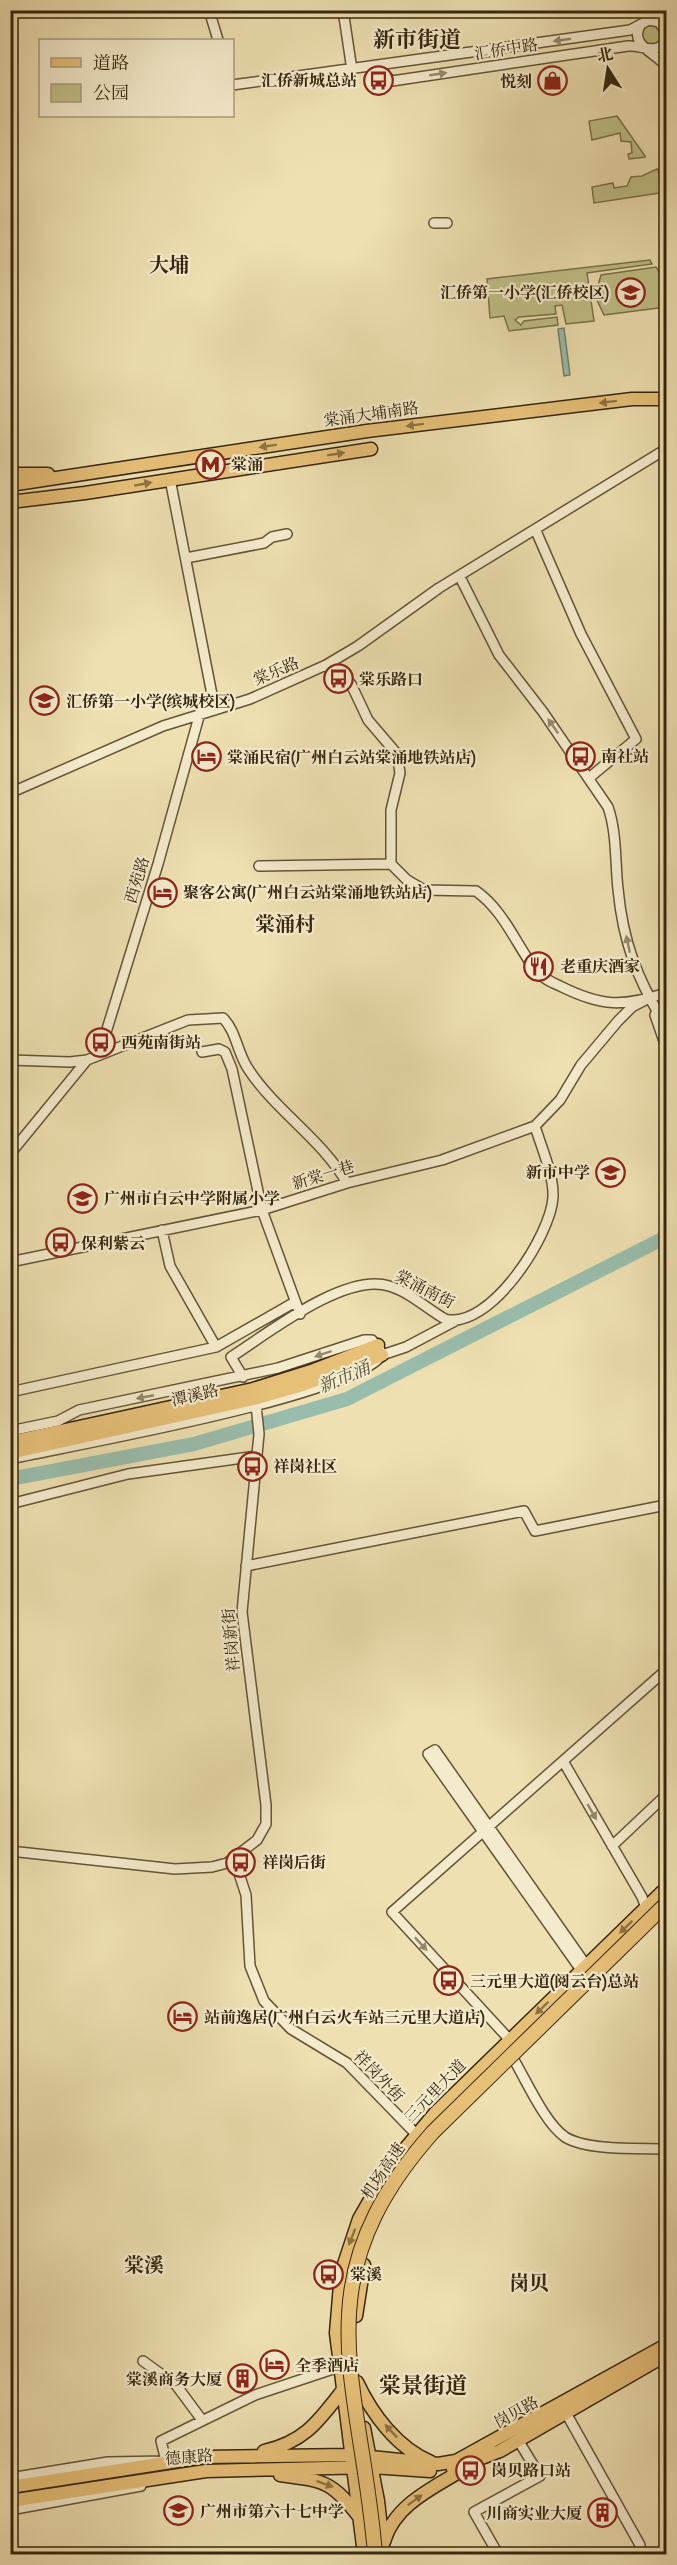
<svg xmlns="http://www.w3.org/2000/svg" width="677" height="2565" viewBox="0 0 677 2565" font-family="'IM FELL Great Primer','Noto Serif SC',serif">
<style>
.green{fill:#c0c087;stroke:#7b734a;stroke-width:1.5}
.water{fill:#99bdac;stroke:#71816d;stroke-width:1.5}
.lines{fill:none;stroke-linecap:round;stroke-linejoin:round}
.river{stroke:#99bdac;stroke-width:14}
.minor-casing{stroke:#645437;stroke-width:12}
.major-casing{stroke:#36260e;stroke-width:15}
.minor{stroke:#f4ebcc;stroke-width:9}
.major{stroke:#e7c078;stroke-width:12}
.highway-bridge-casing{stroke:#36260e;stroke-width:16;stroke-linecap:butt}
.highway-bridge{stroke:#e7c078;stroke-width:14}
.oneway{fill:#95886d}
.oneway2{fill:#8e7343}
.labels{text-anchor:middle;dominant-baseline:central;stroke-width:4.5;stroke-linejoin:round;paint-order:stroke}
.street-label{font-size:16px;fill:#36260e;stroke:#f4ebcc}
.poi-label{font-size:16px;font-weight:bold;fill:#36260e;stroke:#f4ebcc;text-anchor:start}
.water-label{font-size:18px;font-style:italic;fill:#54533d;stroke:#f4ebcc}
.quarter-label{font-size:20px;font-weight:bold;fill:#36260e;stroke:#f4ebcc}
.district-label{font-size:22px;font-weight:bold;fill:#36260e;stroke:#f4ebcc}
</style>
<rect width="100%" height="100%" fill="#eee0b1"/>
<filter id="stains"><feTurbulence type="fractalNoise" baseFrequency=".00333" numOctaves="4"/><feColorMatrix values="0 0 0 0 .2 0 0 0 0 .09 0 0 0 0 .02 0 0 0 .5 -.17"/></filter>
<radialGradient id="worn" r=".72"><stop offset=".6" stop-color="#630" stop-opacity="0"/><stop offset="1" stop-color="#630" stop-opacity=".3"/></radialGradient>
<path class="green" d="M640 35a11 11 0 1 1 22 0a11 11 0 1 1-22 0Z
M617,116L645,156V157L629,159L628,154L632,153L631,142L621,141L620,133L592,140L589,121Z
M657,169L666,183V192L594,203L592,187L613,183L614,188L627,186L631,177L642,176Z
M650,260L652,264L587,273L594,321L566,324L562,305L555,306L556,314L519,317L515,320L521,325L524,321L557,317L558,325L509,331L504,316L490,318L487,279Z
M656,267L665,281L666,307L604,315L595,296L601,275Z"/>
<path class="water" d="M564,328L570,375L564,376L558,329Z"/>
<g class="lines">
<path class="river" d="M10,1479L194,1444L347,1399L666,1237"/>
<defs>
<path id="minor" d="M209,10L218,40
M343,10L352,70
M640,26C629,45 656,53 666,66
M374,67L392,81L628,46C643,45 659,57 666,38
M232,85L630,30L649,20L659,22L666,32
M434,223H447
M170,479L215,710
M536,531L581,634L636,739L589,778
M186,558L264,543L272,537L287,534
M460,577L499,655L543,712L608,807C617,833 615,862 618,889C623,943 638,981 666,1026
M326,665L351,684L368,720L397,754L400,773L391,810V864L407,880L424,890L476,891C503,910 515,942 534,968C540,977 551,982 560,986C602,1007 623,1007 666,993
M10,793L163,726L250,699L326,665L358,646L439,588L666,449
M259,866L391,864
M655,1015L666,1047
M202,1052L219,1049L225,1052L232,1069L262,1210L300,1314
M99,1055L158,864L200,713
M10,1060L70,1062L87,1060L188,1020L223,1018C236,1031 237,1051 247,1067C274,1110 321,1138 347,1183
M10,1154L87,1060
M162,1230L170,1266L216,1347
M10,1262L262,1210L347,1183L442,1160L535,1126L560,1100L581,1065L618,1021L632,1007L649,998
M382,1355L406,1347L455,1321
M243,1377L231,1357C267,1334 345,1272 389,1286C410,1292 427,1309 445,1319C489,1331 551,1236 553,1197C554,1175 541,1147 535,1126
M10,1392L216,1347L295,1302
M10,1431L58,1421L79,1410L278,1368L364,1340H372L380,1350
M10,1459C73,1445 354,1396 382,1355
M10,1504L128,1474L257,1456
M246,1566L524,1511L535,1531L666,1505
M563,1761L642,1897L646,1908
M612,1846L666,1795
M10,1851L175,1869L212,1867L227,1863L257,1840L266,1824V1805L242,1612L259,1434L256,1405
M234,1858L246,1895L250,1966L264,2001L291,2029L347,2063L416,2134
M581,1970L428,1754L435,1750L586,1965
M509,2039L392,1912L666,1670
M514,2060C527,2082 545,2123 565,2137C588,2151 640,2148 666,2149
M143,2361L176,2385L202,2420
M566,2413L640,2545
M10,2478L108,2462L166,2461L161,2441L255,2395L339,2367
M10,2510L141,2486
M498,2554L474,2512L540,2476L518,2440"/>
<path id="major" d="M10,474H48
M10,485L367,431L632,399H666
M10,502L85,493L371,449
M10,1442L253,1389L311,1371L378,1345
M10,1453L254,1399L303,1385L382,1355
M356,2316L364,2265
M357,2382C372,2414 397,2448 431,2462
M364,2428L378,2501L384,2554
M264,2451C304,2442 318,2422 342,2391
M453,2469L500,2451L666,2355
M280,2475C325,2481 332,2481 360,2518
M10,2487L204,2457L352,2455L438,2464L456,2461L666,2345
M10,2501L206,2471L372,2467L430,2471
M384,2542C394,2505 433,2488 464,2469
M364,2554L336,2333L341,2273L359,2219L387,2170L435,2113L666,1888"/>
</defs>
<use href="#minor" class="minor-casing"/>
<use href="#major" class="major-casing"/>
<use href="#minor" class="minor"/>
<use href="#major" class="major"/>
<defs>
<path id="highway-bridge" d="M375,2554C361,2380 299,2283 433,2132L666,1904"/>
</defs>
<use href="#highway-bridge" class="highway-bridge-casing"/>
<use href="#highway-bridge" class="highway-bridge"/>
</g>
<defs><path id="oneway-solid" d="M-6-.8H1V-3.2L6.5 0L1 3.2V.8H-6Z" transform="scale(1.5)"/></defs>
<g class="oneway">
<use href="#oneway-solid" transform="translate(562 40) rotate(172)"/>
<use href="#oneway-solid" transform="translate(438 74) rotate(-9)"/>
<use href="#oneway-solid" transform="translate(553 726) rotate(-125)"/>
<use href="#oneway-solid" transform="translate(628 944) rotate(-102)"/>
<use href="#oneway-solid" transform="translate(323 1354) rotate(162)"/>
<use href="#oneway-solid" transform="translate(145 1397) rotate(169)"/>
<use href="#oneway-solid" transform="translate(592 1812) rotate(60)"/>
<use href="#oneway-solid" transform="translate(421 1944) rotate(47)"/>
</g>
<g class="oneway2">
<use href="#oneway-solid" transform="translate(608 402) rotate(173)"/>
<use href="#oneway-solid" transform="translate(415 425) rotate(173)"/>
<use href="#oneway-solid" transform="translate(268 446) rotate(171)"/>
<use href="#oneway-solid" transform="translate(336 454) rotate(-9)"/>
<use href="#oneway-solid" transform="translate(143 484) rotate(-10)"/>
<use href="#oneway-solid" transform="translate(626 1927) rotate(136)"/>
<use href="#oneway-solid" transform="translate(542 2008) rotate(136)"/>
<use href="#oneway-solid" transform="translate(352 2237) rotate(111)"/>
<use href="#oneway-solid" transform="translate(391 2431) rotate(-133)"/>
<use href="#oneway-solid" transform="translate(325 2484) rotate(20)"/>
<use href="#oneway-solid" transform="translate(415 2500) rotate(-36)"/>
</g>
<defs>
<symbol id="bus-ring" viewBox="-11 -11 22 22"><circle r="9.5" fill="#f4ebcc" stroke="#8f2418" stroke-width="1.5"/><path d="M-5-6H5V4H4V6H2V4H-2V6H-4V4H-5ZM-3.5-4V0h7V-4ZM-3.5 1.2v1.5H-2V1.2ZM2 1.2v1.5H3.5V1.2Z" fill="#8f2418"/></symbol>
<symbol id="shop-ring" viewBox="-11 -11 22 22"><circle r="9.5" fill="#f4ebcc" stroke="#8f2418" stroke-width="1.5"/><path d="M-5-2.5h2.3a2.7 3.5 0 0 1 5.4 0H5L5.5 6h-11ZM-1.5-2.5h3a1.5 2.3 0 0 0-3 0Z" fill="#8f2418"/></symbol>
<symbol id="school-ring" viewBox="-11 -11 22 22"><circle r="9.5" fill="#f4ebcc" stroke="#8f2418" stroke-width="1.5"/><path d="M0-5L7-2L0 1L-7-2ZM-4 1L0 2.5L4 1V4Q0 6-4 4Z" fill="#8f2418"/></symbol>
<symbol id="metro-ring" viewBox="-11 -11 22 22"><circle r="9.5" fill="#f4ebcc" stroke="#8f2418" stroke-width="1.5"/><path d="M-5.5 5V-5H-3L0 0L3-5H5.5V5H3V-.5L0 4L-3-.5V5Z" fill="#8f2418"/></symbol>
<symbol id="hotel-ring" viewBox="-11 -11 22 22"><circle r="9.5" fill="#f4ebcc" stroke="#8f2418" stroke-width="1.5"/><path d="M-6-4.5h1.5V1H6V5H4.5V3h-9V5H-6ZM-4 0a1.8 1.8 0 1 1 3.6 0ZM.5 0V-2.5h3Q6-2.5 6 0Z" fill="#8f2418"/></symbol>
<symbol id="restaurant-ring" viewBox="-11 -11 22 22"><circle r="9.5" fill="#f4ebcc" stroke="#8f2418" stroke-width="1.5"/><path d="M-5-6h1v4h1v-4h1v4h1v-4h1v5L-1.5 .5V6h-2V.5L-5-1ZM5-6V6H3V1.5H1.5Q1.5-4 5-6Z" fill="#8f2418"/></symbol>
<symbol id="building-ring" viewBox="-11 -11 22 22"><circle r="9.5" fill="#f4ebcc" stroke="#8f2418" stroke-width="1.5"/><path d="M-4-6H4V6H1V3H-1V6H-4ZM-2.5-4.3h1.7v1.8h-1.7ZM.8-4.3h1.7v1.8H.8ZM-2.5-1h1.7V.8h-1.7ZM.8-1h1.7V.8H.8Z" fill="#8f2418"/></symbol>
</defs>
<g fill-rule="evenodd">
<use href="#bus-ring" x="362" y="64" width="33" height="33"/>
<use href="#shop-ring" x="536" y="64" width="33" height="33"/>
<use href="#school-ring" x="614" y="276" width="33" height="33"/>
<use href="#metro-ring" x="194" y="448" width="33" height="33"/>
<use href="#bus-ring" x="322" y="662" width="33" height="33"/>
<use href="#school-ring" x="28" y="684" width="33" height="33"/>
<use href="#bus-ring" x="564" y="740" width="33" height="33"/>
<use href="#hotel-ring" x="190" y="740" width="33" height="33"/>
<use href="#hotel-ring" x="146" y="876" width="33" height="33"/>
<use href="#restaurant-ring" x="522" y="950" width="33" height="33"/>
<use href="#bus-ring" x="84" y="1026" width="33" height="33"/>
<use href="#school-ring" x="594" y="1156" width="33" height="33"/>
<use href="#school-ring" x="66" y="1182" width="33" height="33"/>
<use href="#bus-ring" x="44" y="1226" width="33" height="33"/>
<use href="#bus-ring" x="236" y="1450" width="33" height="33"/>
<use href="#bus-ring" x="224" y="1846" width="33" height="33"/>
<use href="#bus-ring" x="432" y="1964" width="33" height="33"/>
<use href="#hotel-ring" x="166" y="2000" width="33" height="33"/>
<use href="#bus-ring" x="312" y="2258" width="33" height="33"/>
<use href="#hotel-ring" x="258" y="2348" width="33" height="33"/>
<use href="#building-ring" x="226" y="2362" width="33" height="33"/>
<use href="#bus-ring" x="454" y="2454" width="33" height="33"/>
<use href="#school-ring" x="162" y="2494" width="33" height="33"/>
<use href="#building-ring" x="586" y="2496" width="33" height="33"/>
</g>
<g class="labels">
<g class="street-label">
<text transform="translate(506 49) rotate(-9)">汇侨中路</text>
<text transform="translate(371 414) rotate(-8)">棠涌大埔南路</text>
<text transform="translate(276 671) rotate(-23)">棠乐路</text>
<text transform="translate(137 880) rotate(-73)">西苑路</text>
<text transform="translate(323 1175) rotate(-17)">新棠一巷</text>
<text transform="translate(425 1289) rotate(27)">棠涌南街</text>
<text transform="translate(195 1395) rotate(-13)">潭溪路</text>
<text transform="translate(231 1640) rotate(-95)">祥岗新街</text>
<text transform="translate(379 2076) rotate(46)">祥岗外街</text>
<text transform="translate(435 2091) rotate(-46)">三元里大道</text>
<text transform="translate(383 2171) rotate(-56)">机场高速</text>
<text transform="translate(516 2412) rotate(-29)">岗贝路</text>
<text transform="translate(189 2457) rotate(-5)">德康路</text>
</g>
<g class="poi-label">
<text x="357" y="80" text-anchor="end">汇侨新城总站</text>
<text x="532" y="81" text-anchor="end">悦刻</text>
<text x="609" y="292" text-anchor="end">汇侨第一小学(汇侨校区)</text>
<text x="231" y="464">棠涌</text>
<text x="359" y="679">棠乐路口</text>
<text x="66" y="701">汇侨第一小学(缤城校区)</text>
<text x="601" y="756">南社站</text>
<text x="227" y="757">棠涌民宿(广州白云站棠涌地铁站店)</text>
<text x="183" y="892">聚客公寓(广州白云站棠涌地铁站店)</text>
<text x="560" y="966">老重庆酒家</text>
<text x="121" y="1042">西苑南街站</text>
<text x="590" y="1172" text-anchor="end">新市中学</text>
<text x="104" y="1198">广州市白云中学附属小学</text>
<text x="81" y="1243">保利紫云</text>
<text x="273" y="1466">祥岗社区</text>
<text x="262" y="1862">祥岗后街</text>
<text x="470" y="1981">三元里大道(阅云台)总站</text>
<text x="204" y="2017">站前逸居(广州白云火车站三元里大道店)</text>
<text x="350" y="2274">棠溪</text>
<text x="295" y="2365">全季酒店</text>
<text x="222" y="2379" text-anchor="end">棠溪商务大厦</text>
<text x="491" y="2470">岗贝路口站</text>
<text x="200" y="2511">广州市第六十七中学</text>
<text x="582" y="2513" text-anchor="end">川商实业大厦</text>
</g>
<g class="water-label">
<text transform="translate(344 1377) rotate(-23)">新市涌</text>
</g>
<g class="quarter-label">
<text x="169" y="265">大埔</text>
<text x="285" y="924">棠涌村</text>
<text x="144" y="2265">棠溪</text>
<text x="529" y="2283">岗贝</text>
</g>
<g class="district-label">
<text x="417" y="39">新市街道</text>
<text x="423" y="2385">棠景街道</text>
</g>
</g>
<rect width="677" height="2565" fill="none" stroke="#eee0b1" stroke-width="36"/>
<rect x="12" y="12" width="653" height="2541" fill="none" stroke="#36260e" stroke-width="3"/>
<rect x="18" y="18" width="641" height="2529" fill="none" stroke="#36260e" stroke-width="1.5"/>
<rect x="39" y="39" width="195" height="78" fill="#f4ebcc" stroke="#a89c80" stroke-width="1.5"/>
<rect x="51" y="58" width="30" height="9" fill="#e7c078" stroke="#a89c80" stroke-width="1.5"/>
<text x="93" y="69" font-size="18" fill="#36260e">道路</text>
<rect x="51" y="84" width="30" height="18" fill="#c0c087" stroke="#a89c80" stroke-width="1.5"/>
<text x="93" y="99" font-size="18" fill="#36260e">公园</text>
<g transform="translate(608 69) rotate(348)" stroke="#f4ebcc" stroke-width="4.5" paint-order="stroke">
<path d="M0-4.5L10 22L0 15L-10 22Z" fill="#36260e"/>
<text y="-9" font-size="16" font-weight="bold" text-anchor="middle" fill="#36260e">北</text>
</g>
<rect width="100%" height="100%" filter="url(#stains)"/>
<rect width="100%" height="100%" fill="url(#worn)"/>
</svg>
